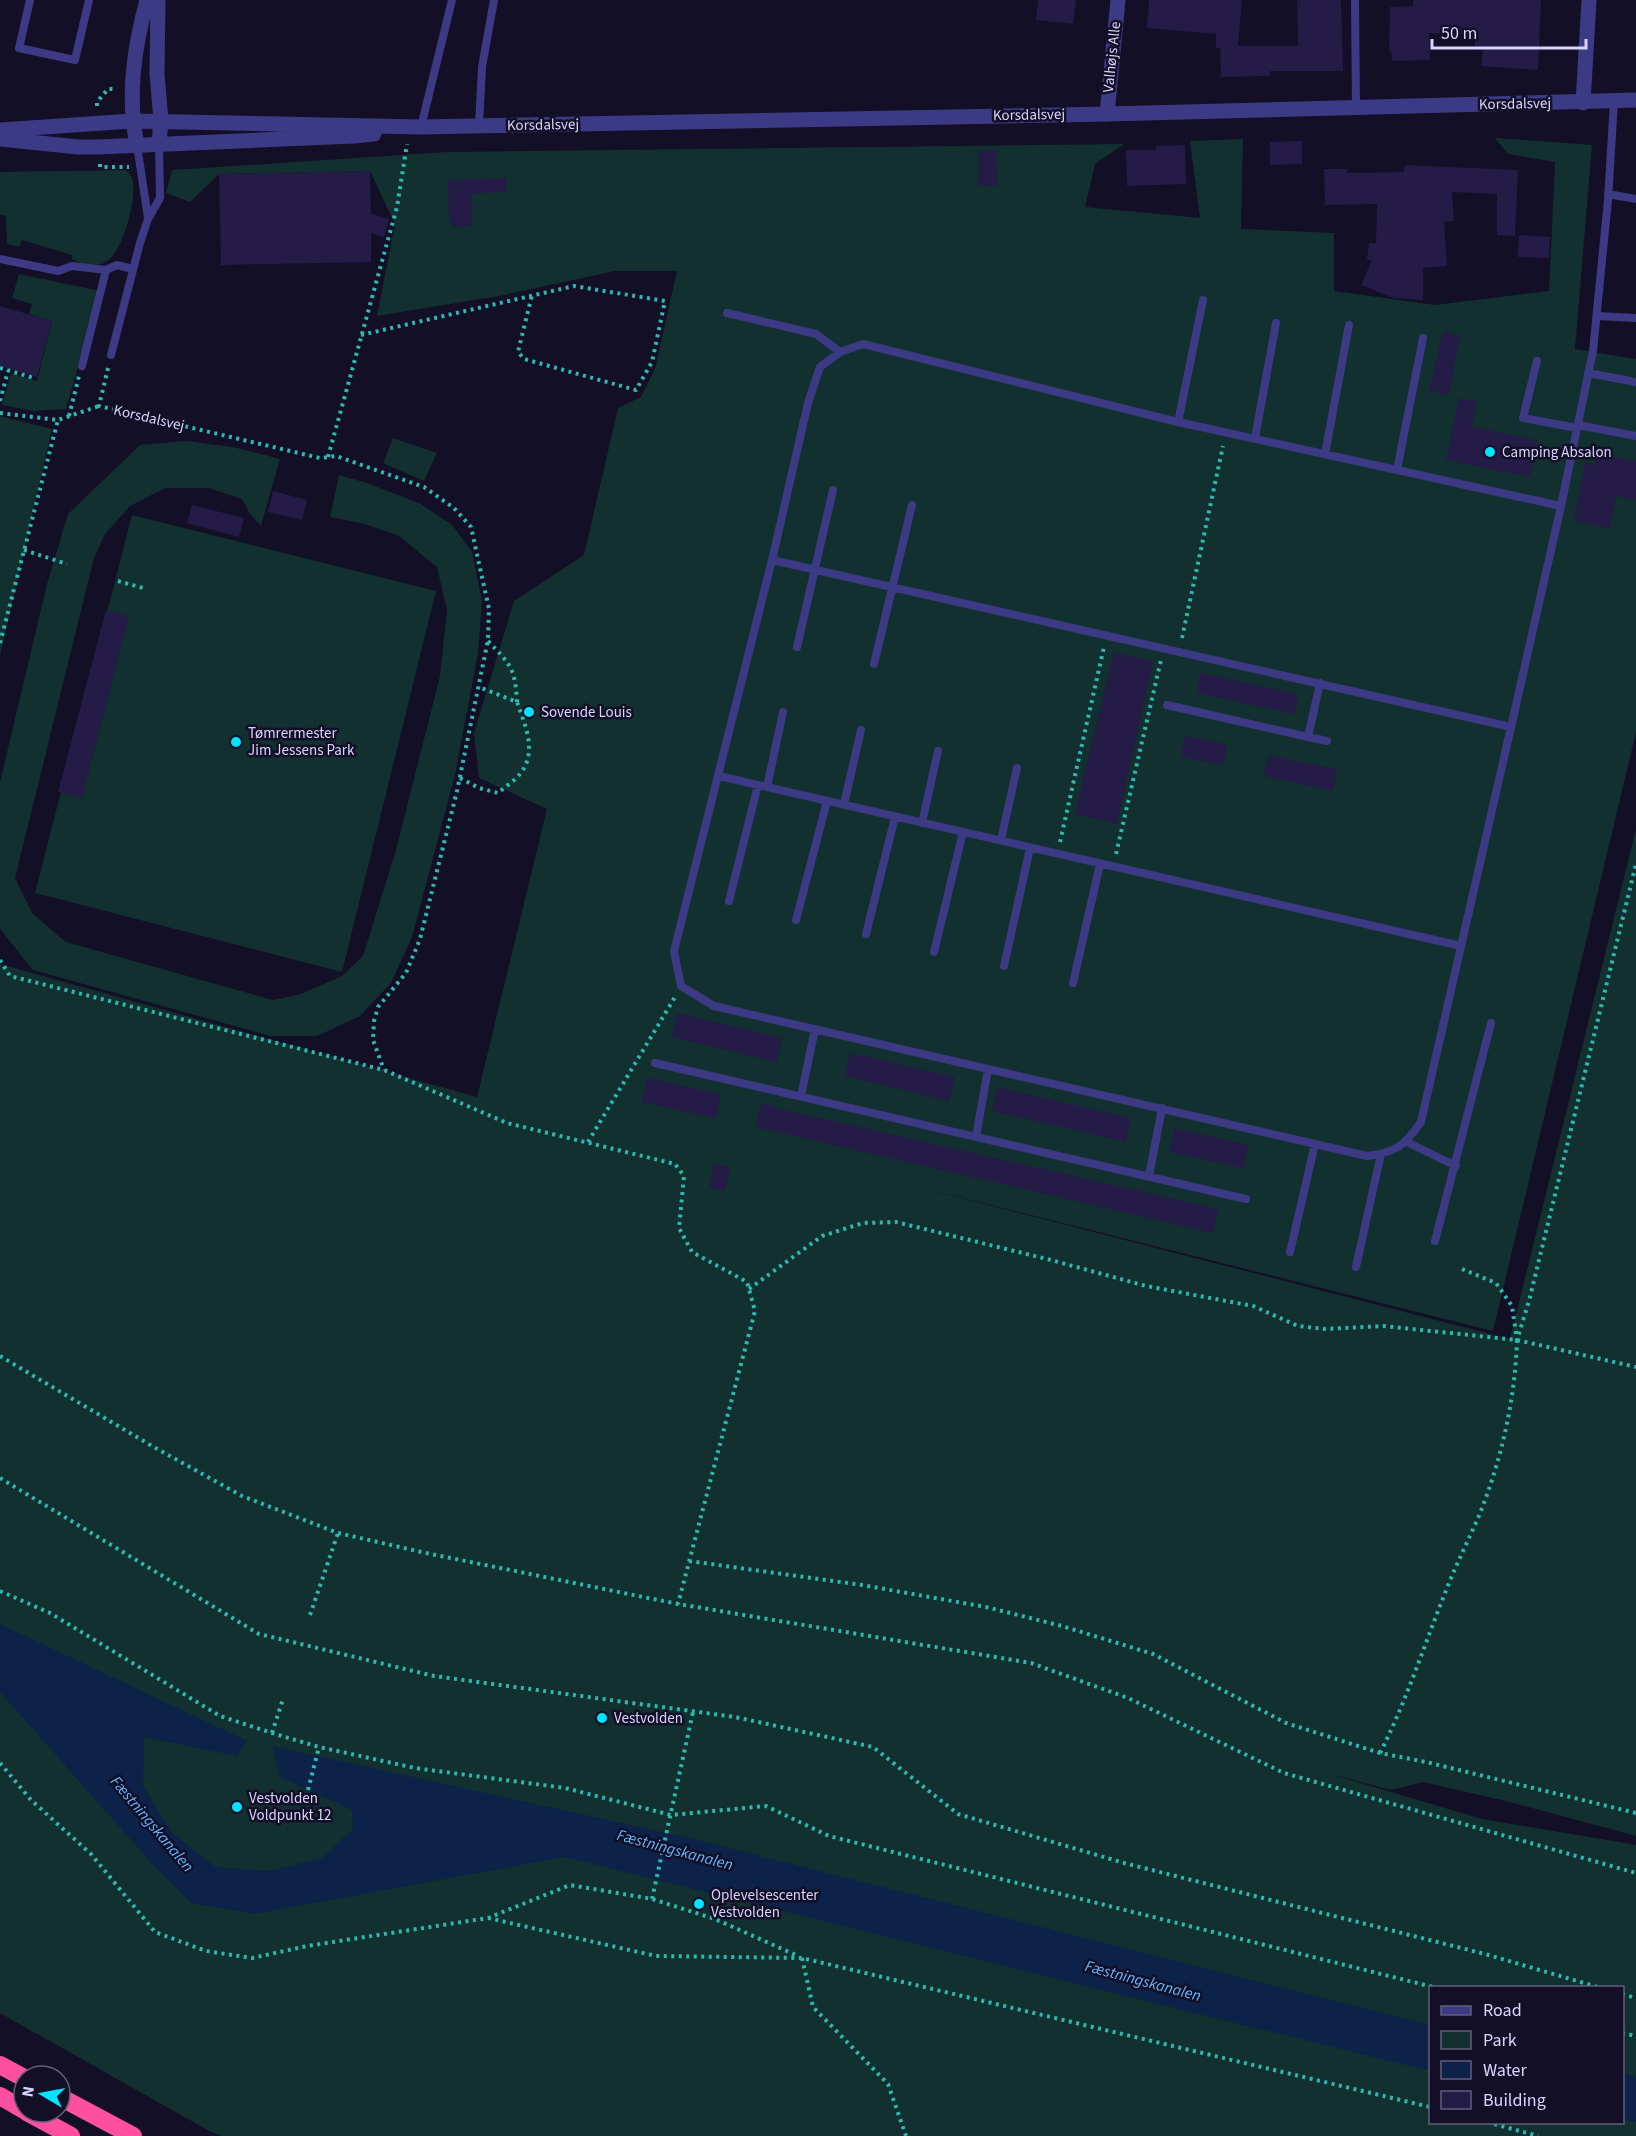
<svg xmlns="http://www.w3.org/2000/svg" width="1636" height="2136" viewBox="0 0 1636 2136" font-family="'Source Sans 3',sans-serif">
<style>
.green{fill:#12302f;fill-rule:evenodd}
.water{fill:#0c2248}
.building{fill:#241b47}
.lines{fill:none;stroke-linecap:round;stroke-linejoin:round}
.path{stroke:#2fb8b0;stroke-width:4;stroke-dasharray:3 4.5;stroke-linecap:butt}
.service{stroke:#3d3a85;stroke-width:8}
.minor{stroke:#3d3a85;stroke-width:15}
.tertiary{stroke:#3d3a85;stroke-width:15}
.motorway{stroke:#ff4fa3;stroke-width:18}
.poi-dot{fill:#00e5ff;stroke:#130f26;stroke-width:2}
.labels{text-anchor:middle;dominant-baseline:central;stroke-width:5;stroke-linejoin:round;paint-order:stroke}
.street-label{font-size:15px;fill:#d9d4ff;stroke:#130f26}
.poi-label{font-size:15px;fill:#d9d4ff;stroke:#130f26;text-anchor:start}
.water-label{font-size:16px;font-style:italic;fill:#62b6ff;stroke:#130f26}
</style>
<rect width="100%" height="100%" fill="#130f26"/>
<path class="green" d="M1495,138L1592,145L1575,349L1636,359V732L1493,1331L907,1184L1510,1339L1636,829V1836L1506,1801L1423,1782L1391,1790L1327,1773L1482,1819L1636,1845V2136H221L211,2132L0,2013V964L477,1097L547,809L479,778L474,733L514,601L584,555L618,408L641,397L655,369L677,271H615L499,296L377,316L395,224L370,171L219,174L190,202L166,193L172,170L447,152L1124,144L1095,164L1085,207L1200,218L1190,141L1243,139L1241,229L1334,233V291L1435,305L1549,291L1555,162L1508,154ZM1430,1988H1622V2122H1430Z
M126,170C129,173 132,177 133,182C136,200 123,255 104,263C95,267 81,264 72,259V255L22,240L19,247L7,244L6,216L0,215V172Z
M19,274L100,291L66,409L34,411L2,405L11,373L37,381L52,321L29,314L32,304L12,298Z
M0,416L52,429L0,656Z
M393,438L437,453L424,481L383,463Z
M186,441L233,447L280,459L261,526L250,514L242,499L209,488H165L130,506L105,534L94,558L15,878L32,913L66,942L91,949L273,1000L301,994L342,976L363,956L396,850L440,676L447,610L437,567L399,536L365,524L330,517L339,475L367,483L421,504L452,525L472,552L482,601L478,653L455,775L412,937L391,983L360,1016L317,1036H270L33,970L0,929V782L47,584L68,514L140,445Z
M132,515L436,591L342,972L35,893Z"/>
<path class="water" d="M0,1624L247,1741L237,1756L144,1737L143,1786L172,1833L216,1867L268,1871L322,1858L353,1829L352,1810L280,1777L272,1746L685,1837L1430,2025V2071L564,1857L254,1914L191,1903L155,1867L0,1692Z
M1623,2073L1636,2077V2122L1623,2119Z"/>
<path class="building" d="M1038,0H1076L1073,24L1036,20Z
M1149,0H1242L1238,46H1298L1297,0H1341L1343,71H1270V76L1221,77L1220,48H1216V34L1147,28Z
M1413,0H1541L1538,70L1481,66L1483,50H1475V35L1429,33L1430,60L1392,61L1391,51H1389L1390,7L1413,6Z
M1302,141V164L1270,165V142Z
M1185,145L1186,184L1127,186L1126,150H1156V146Z
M978,150H996L997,186H978Z
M1405,165L1518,170L1515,236L1497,235V194L1452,192L1454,221L1444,222L1447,266L1423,268V300L1393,298L1361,285L1372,260H1367L1369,243H1376L1377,204L1325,205L1324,169H1347V173L1403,172Z
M370,171L371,214L389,219L384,237L371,233V262L221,265L219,174Z
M506,178L507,191L472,194V226L451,227V221H449L448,180Z
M1519,235L1550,237L1549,258L1518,257Z
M0,306L52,321L37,377L0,366Z
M1443,332L1460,335L1449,395L1429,391Z
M1459,398L1477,401L1472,427L1538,440L1530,477L1446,460Z
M1597,454L1636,461V500L1616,496L1610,528L1574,521L1585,462L1595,464Z
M273,491L307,500L302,520L268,512Z
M192,505L244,518L239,537L187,523Z
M106,610L129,616L82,798L58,792Z
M1114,653L1153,661L1117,824L1075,814Z
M1200,673L1298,694L1294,714L1197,693Z
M1185,736L1227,744L1223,765L1181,757Z
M1268,756L1337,769L1333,791L1264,776Z
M677,1013L782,1038L777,1062L672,1037Z
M850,1053L955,1077L949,1101L845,1076Z
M647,1078L721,1094L716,1118L642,1102Z
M997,1087L1131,1118L1126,1142L992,1111Z
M761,1103L777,1107L776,1108L1218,1209L1213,1233L756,1127Z
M1174,1128L1249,1145L1243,1168L1169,1152Z
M714,1164L730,1167L725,1191L709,1188Z"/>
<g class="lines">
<path class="path" d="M97,106V102L108,89H115
M100,164V167H129
M361,335L574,286L665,301L652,362L636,390L524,359L518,352L532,295
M0,368L34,378
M108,368L99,406L320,458L336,456L424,487L454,508L471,527L489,609L488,640L457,791L420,939L406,973L378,1007L374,1021L373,1040L384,1070
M0,401L8,371
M0,413L58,420L99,406
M69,416L79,376
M328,457L397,207L407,144
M24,550L67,564
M118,581L143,588
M1182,638L1223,446
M488,641C511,665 515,668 517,702
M0,643L58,420
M460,778L479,788L498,793C505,787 514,781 520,774C538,752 525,725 517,702L479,687
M1060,842L1104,647
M1116,854L1161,660
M0,960L10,976L384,1070L507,1123L675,1164L684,1176L679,1228L692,1252L747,1282L755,1311L678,1604
M588,1142L675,997
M1462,1269L1496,1283L1512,1306L1517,1340L1529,1301L1636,864
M749,1289L822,1236L863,1223L896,1222L1051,1260L1146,1286L1253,1306L1298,1326L1325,1329L1383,1326L1517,1340L1636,1367
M0,1356L152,1446L242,1496L338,1533L426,1553L678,1604L1031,1663L1128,1698L1284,1773L1636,1873
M0,1478L259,1634L434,1676L735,1717L873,1747L958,1814L1124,1863L1485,1954L1601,1988
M689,1561L862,1585L986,1607L1062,1626L1153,1654L1286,1723L1380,1753L1426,1762L1636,1813
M0,1591L50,1613L220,1716L272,1733L319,1747L415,1768L565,1788L671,1815L766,1806L829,1836L1437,1988
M310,1615L338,1533
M272,1733L283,1699
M1380,1753C1406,1702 1424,1646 1445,1593C1455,1567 1467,1543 1478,1518C1501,1462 1515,1401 1517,1340
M0,1763L31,1800L91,1854L155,1932L206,1951L252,1958L307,1946L488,1918L570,1885L652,1899L715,1919L798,1956
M308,1790L319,1747
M652,1899L693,1712
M488,1918L656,1956L802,1958L1430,2107
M802,1958L813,2007L888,2084L906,2136
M1622,1994L1636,1998
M1622,2033L1636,2036
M1487,2122L1538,2136"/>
<path class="service" d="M30,0L19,48L75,60L89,0
M1355,1L1356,108
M479,126L482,67L494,0
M421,127L452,0
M137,145L148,218
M1608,194L1636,199
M0,259L58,271L72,266L106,270L117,265L133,269
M727,313L816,334L840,352
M1597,316L1636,318
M111,355L140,243L148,219L160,198L159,144
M1537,361L1523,418L1577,428
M82,366L106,270
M1588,373L1636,382
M1178,422L1203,300
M1578,425L1636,436
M1255,438L1276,323
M1325,454L1349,325
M1397,470L1423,338
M772,560L808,403L820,367L840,352L863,344L1178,422L1561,506
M797,647L833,490
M874,664L912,505
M1167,705L1308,737L1320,683
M1511,727L1421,1122C1404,1146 1397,1152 1367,1156L714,1006L681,986L674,951L772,560L1511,727L1561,506L1593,351L1608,200L1614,101
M1308,737L1327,741
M719,776L1461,946
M767,787L783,712
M844,804L861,730
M922,823L938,751
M1001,840L1017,768
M729,901L758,785
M796,920L827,801
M866,934L895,817
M934,952L963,832
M1004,966L1030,848
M1073,983L1100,864
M655,1063L1246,1199
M801,1096L815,1029
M976,1137L988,1069
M1407,1142L1456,1166
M1149,1176L1162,1108
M1435,1241L1491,1023
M1290,1252L1315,1144
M1356,1267L1381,1154"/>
<path class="minor" d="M158,0L157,74L161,120L159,144
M1583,103L1589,0
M1107,114L1118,0
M137,145C127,96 134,48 147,0"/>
<path class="tertiary" d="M0,130L132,121L421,127L1107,114L1636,100
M0,139L78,147H98L354,136L374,134"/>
<path class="motorway" d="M0,2065L24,2078
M0,2096L24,2110
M60,2097L133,2136
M27,2112L71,2136"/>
</g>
<g class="poi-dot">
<circle cx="1490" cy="452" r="6"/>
<circle cx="529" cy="712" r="6"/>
<circle cx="236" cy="742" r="6"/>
<circle cx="602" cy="1718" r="6"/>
<circle cx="237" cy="1807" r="6"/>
<circle cx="699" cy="1904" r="6"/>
</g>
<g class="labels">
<g class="street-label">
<text transform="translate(1112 57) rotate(-84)">Valhøjs Alle</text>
<text transform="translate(1515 104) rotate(-1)">Korsdalsvej</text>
<text transform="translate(1029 115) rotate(-1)">Korsdalsvej</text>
<text transform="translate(543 125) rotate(-1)">Korsdalsvej</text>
<text transform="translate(149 418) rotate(13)">Korsdalsvej</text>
</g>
<g class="poi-label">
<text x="1502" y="452">Camping Absalon</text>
<text x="541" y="712">Sovende Louis</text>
<text x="248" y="733">Tømrermester<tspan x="248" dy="17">Jim Jessens Park</tspan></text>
<text x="614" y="1718">Vestvolden</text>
<text x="249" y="1798">Vestvolden<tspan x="249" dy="17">Voldpunkt 12</tspan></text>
<text x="711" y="1895">Oplevelsescenter<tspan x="711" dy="17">Vestvolden</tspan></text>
</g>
<g class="water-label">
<text transform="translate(152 1824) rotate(50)">Fæstningskanalen</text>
<text transform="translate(675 1850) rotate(15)">Fæstningskanalen</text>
<text transform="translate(1143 1981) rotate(15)">Fæstningskanalen</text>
</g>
</g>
<rect x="1429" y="1986" width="195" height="138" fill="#130f26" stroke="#625e7d" stroke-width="1.5"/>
<rect x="1441" y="2006" width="30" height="9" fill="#3d3a85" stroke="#625e7d" stroke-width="1.5"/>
<text x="1483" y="2016" font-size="18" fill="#d9d4ff">Road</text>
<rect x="1441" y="2031" width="30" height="18" fill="#12302f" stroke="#625e7d" stroke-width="1.5"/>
<text x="1483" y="2046" font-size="18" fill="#d9d4ff">Park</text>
<rect x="1441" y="2061" width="30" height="18" fill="#0c2248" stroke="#625e7d" stroke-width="1.5"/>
<text x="1483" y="2076" font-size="18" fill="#d9d4ff">Water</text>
<rect x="1441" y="2091" width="30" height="18" fill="#241b47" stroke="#625e7d" stroke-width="1.5"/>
<text x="1483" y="2106" font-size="18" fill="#d9d4ff">Building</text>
<g transform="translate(42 2094) rotate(280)"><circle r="28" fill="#130f26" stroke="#625e7d" stroke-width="1.5"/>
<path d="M0-4.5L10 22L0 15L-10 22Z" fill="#00e5ff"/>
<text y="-9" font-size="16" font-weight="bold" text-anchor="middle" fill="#d9d4ff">N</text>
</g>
<path d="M1432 39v9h154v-9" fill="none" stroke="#d9d4ff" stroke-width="3"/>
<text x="1441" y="39" font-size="18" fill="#d9d4ff" stroke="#130f26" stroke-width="4.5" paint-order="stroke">50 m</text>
</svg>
